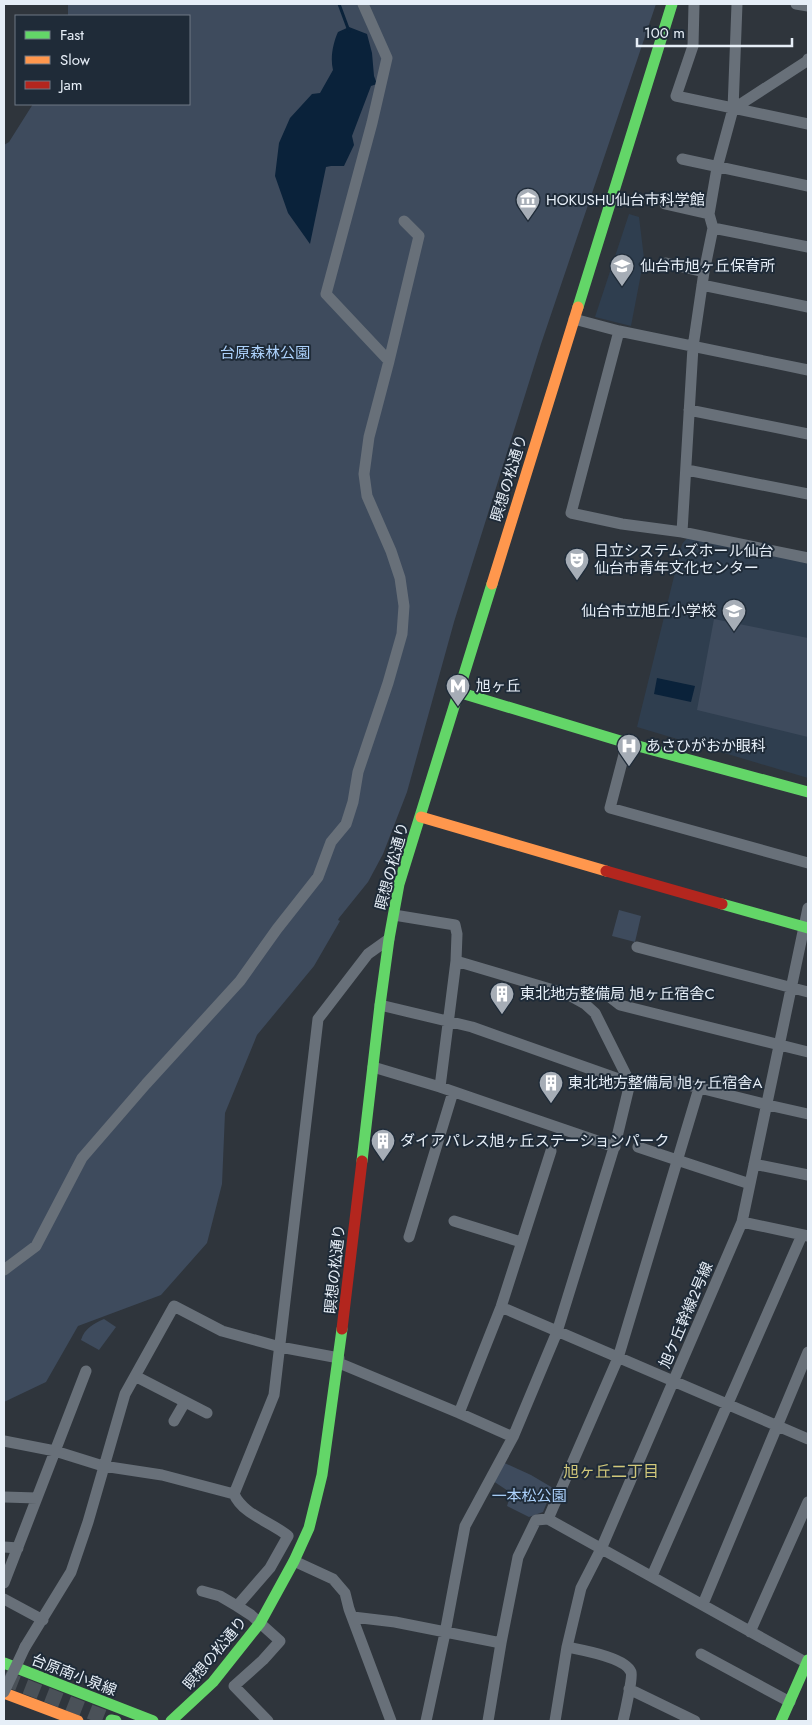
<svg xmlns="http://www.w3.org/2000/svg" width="812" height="1725" viewBox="0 0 812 1725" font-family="Jost,'Noto Sans JP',sans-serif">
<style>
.built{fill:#2f3e4f}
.green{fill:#3e4b5d}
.water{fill:#0a223a}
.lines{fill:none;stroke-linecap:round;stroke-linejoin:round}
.stream{stroke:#0a223a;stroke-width:3}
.secondary-tunnel{stroke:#4a5158;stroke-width:15;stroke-dasharray:15 8;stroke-linecap:butt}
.street{stroke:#687079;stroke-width:11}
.fast{stroke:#63d668;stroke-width:11}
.slow{stroke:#ff974d;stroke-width:11}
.jam{stroke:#b3261e;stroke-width:11}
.street-bridge{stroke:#687079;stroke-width:11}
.labels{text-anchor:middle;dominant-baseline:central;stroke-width:4;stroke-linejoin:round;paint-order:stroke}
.poi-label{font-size:15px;fill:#e6eef7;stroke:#1f2b38;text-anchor:start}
.park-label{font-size:15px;fill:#acd1fb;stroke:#1f2b38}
.street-label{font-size:15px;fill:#e6eef7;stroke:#1f2b38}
.neighbourhood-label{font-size:16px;fill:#d1c87a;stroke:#1f2b38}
</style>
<rect width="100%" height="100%" fill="#2f353c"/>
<path class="built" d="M629,214L639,217L644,258L631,326L595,317Z
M688,537L808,561V778L637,727L682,544Z"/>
<path class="green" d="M68,4H656L541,344L454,622L407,792L383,854L368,882L339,918L338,920L340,921L314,966L257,1035L225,1113L222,1184L207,1243L161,1295L78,1326L46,1382L4,1402V145L9,142L33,104H189V16H68Z
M714,619L808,638V737L697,710Z
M619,910L641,916L635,942L612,936Z
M104,1319L116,1327L99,1350L81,1340C85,1328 93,1324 104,1319Z
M500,1461L531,1475L553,1488L543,1512L529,1517L507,1506L511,1493L490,1479Z"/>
<path class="water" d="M349,27L367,34L372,53L374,76L377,84L371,86L352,136L354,145L344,166H331L326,167L310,244L288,213L275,176L279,143L290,118L312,94L320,93L333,70C330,58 333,43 338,32Z
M657,678L695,686L691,702L654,694Z"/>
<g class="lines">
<path class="stream" d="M339,4L349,31"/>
<path class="secondary-tunnel" d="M4,1678L111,1720"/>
<path class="street" d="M694,4L693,46L676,96L808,124
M796,4L808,6
M733,109L737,4
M682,159L808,186
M665,204L709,214
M713,228L808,247
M666,263L704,272
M702,285L808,307
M574,319L619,331L808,370
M619,331L571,513L622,524L682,532L808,558
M389,361L419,236L404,221
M689,410L808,434
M687,470L808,494
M682,532L693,347L704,272L713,228L709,214L717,168L733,109L807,61L808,59
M627,743L610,808L808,863
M394,915L455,925L457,934L456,961L440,1087
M637,947L808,992
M602,991L620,1005L808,1052
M380,1005L472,1027L630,1083
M373,1067L440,1087L615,1147
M664,1079L768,1105L808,1114
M699,1088L618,1358L548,1519L807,1663
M638,1147L677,1160
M683,1162L750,1184
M754,1164L808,1175
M454,1221L521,1242
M742,1222L808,1236
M409,1237L453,1092
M4,1270L36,1246L82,1158L146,1084L240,981L277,929L318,877L331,842L346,824L353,802L358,772L388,683L402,634L404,606L400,578L391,551L367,496L364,474L369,437L389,361L326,294L372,123L387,58L363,4
M501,1307L808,1439
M339,1363L459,1413L513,1437
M135,1376L207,1413
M459,1413L501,1307L551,1151
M174,1421L185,1402
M4,1441L55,1451L103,1466L162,1475L234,1494
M4,1497L37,1498
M4,1547L18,1548
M294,1561L333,1579L345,1593L349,1609L391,1721
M652,1576L802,1235
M4,1583L86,1371
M202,1591L220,1596L237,1606
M4,1599L43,1620
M703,1604L808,1352
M353,1617L395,1622L501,1643
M750,1632L808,1502
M25,1647L71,1572L88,1522L125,1394L174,1306L222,1331L280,1347L339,1358
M567,1647C581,1650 625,1657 631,1672C633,1677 625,1713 623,1721
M701,1654L790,1702
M629,1689L695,1721
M268,1721L234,1686L263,1660L280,1641L251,1615L237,1606L270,1568L288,1536C272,1522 243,1515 234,1494L274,1395L318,1019L368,954L389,939
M426,1721L445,1633L465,1526L513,1437L557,1332L616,1141L630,1083L595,1013L585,1004L567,994L456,961
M488,1721L501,1643L518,1557L536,1520L548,1519
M555,1721L567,1647L581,1588L601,1549L742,1222L808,908"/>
<path class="fast" d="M578,307L672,4
M458,692L627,743L808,792
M722,904L808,928
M362,1161L380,1005L389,939L399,884L492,584
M4,1663L153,1721
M111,1720L116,1721
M171,1721L213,1682L260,1623L294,1561L309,1528L322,1475L342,1329
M781,1721L808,1660"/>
<path class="slow" d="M492,584L578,307
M421,817L606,871
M4,1693L78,1721"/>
<path class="jam" d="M606,871L722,904
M342,1329L362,1161"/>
<path class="street-bridge" d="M4,1692L25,1647"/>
</g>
<defs>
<symbol id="museum-pin" viewBox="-11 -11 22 30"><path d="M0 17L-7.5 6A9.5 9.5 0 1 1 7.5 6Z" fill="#a6adb6" stroke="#1f2b38"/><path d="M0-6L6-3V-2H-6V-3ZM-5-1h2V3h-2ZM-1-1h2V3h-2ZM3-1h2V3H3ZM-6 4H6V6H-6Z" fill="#fff"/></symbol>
<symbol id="school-pin" viewBox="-11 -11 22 30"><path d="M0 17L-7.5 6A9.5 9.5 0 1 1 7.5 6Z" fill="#a6adb6" stroke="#1f2b38"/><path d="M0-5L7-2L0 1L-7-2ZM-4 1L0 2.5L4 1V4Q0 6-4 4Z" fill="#fff"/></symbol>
<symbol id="theatre-pin" viewBox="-11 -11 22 30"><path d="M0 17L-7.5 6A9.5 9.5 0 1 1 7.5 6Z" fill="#a6adb6" stroke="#1f2b38"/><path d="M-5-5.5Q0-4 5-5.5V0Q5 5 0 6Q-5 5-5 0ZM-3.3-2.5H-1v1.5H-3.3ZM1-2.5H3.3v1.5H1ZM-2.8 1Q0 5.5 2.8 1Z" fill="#fff"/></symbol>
<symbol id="metro-pin" viewBox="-11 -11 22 30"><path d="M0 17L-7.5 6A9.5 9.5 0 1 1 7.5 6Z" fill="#a6adb6" stroke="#1f2b38"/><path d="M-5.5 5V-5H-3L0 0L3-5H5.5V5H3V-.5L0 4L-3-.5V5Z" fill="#fff"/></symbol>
<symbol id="hospital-pin" viewBox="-11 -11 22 30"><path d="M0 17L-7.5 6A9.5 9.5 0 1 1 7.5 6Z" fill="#a6adb6" stroke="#1f2b38"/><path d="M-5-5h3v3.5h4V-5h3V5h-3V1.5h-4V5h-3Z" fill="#fff"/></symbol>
<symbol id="building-pin" viewBox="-11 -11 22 30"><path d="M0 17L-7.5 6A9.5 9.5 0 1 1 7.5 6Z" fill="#a6adb6" stroke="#1f2b38"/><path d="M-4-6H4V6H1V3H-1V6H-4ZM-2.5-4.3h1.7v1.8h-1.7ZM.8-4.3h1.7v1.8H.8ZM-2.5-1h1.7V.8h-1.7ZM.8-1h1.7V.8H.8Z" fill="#fff"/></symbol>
</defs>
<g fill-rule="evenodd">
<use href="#museum-pin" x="514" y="186" width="28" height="38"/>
<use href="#school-pin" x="608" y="252" width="28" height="38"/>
<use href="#theatre-pin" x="563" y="546" width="28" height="38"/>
<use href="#school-pin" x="720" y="597" width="28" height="38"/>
<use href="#metro-pin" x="444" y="672" width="28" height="38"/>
<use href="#hospital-pin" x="615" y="732" width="28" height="38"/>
<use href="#building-pin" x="488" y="980" width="28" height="38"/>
<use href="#building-pin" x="537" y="1069" width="28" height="38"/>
<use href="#building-pin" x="369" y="1127" width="28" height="38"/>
</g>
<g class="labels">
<g class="poi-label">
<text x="546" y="200">HOKUSHU仙台市科学館</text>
<text x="640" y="266">仙台市旭ヶ丘保育所</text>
<text x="594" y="551">日立システムズホール仙台<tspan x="594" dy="17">仙台市青年文化センター</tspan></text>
<text x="716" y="611" text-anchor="end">仙台市立旭丘小学校</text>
<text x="476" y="686">旭ヶ丘</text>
<text x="646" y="746">あさひがおか眼科</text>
<text x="520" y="994">東北地方整備局 旭ヶ丘宿舎C</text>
<text x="568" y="1083">東北地方整備局 旭ヶ丘宿舎A</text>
<text x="400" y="1141">ダイアパレス旭ヶ丘ステーションパーク</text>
</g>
<g class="park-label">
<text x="265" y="353">台原森林公園</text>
<text x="529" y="1496">一本松公園</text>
</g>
<g class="street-label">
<text transform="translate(509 478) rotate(-73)">瞑想の松通り</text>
<text transform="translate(392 866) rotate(-75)">瞑想の松通り</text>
<text transform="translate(335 1269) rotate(-84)">瞑想の松通り</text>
<text transform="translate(686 1315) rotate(-67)">旭ケ丘幹線２号線</text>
<text transform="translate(215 1653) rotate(-50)">瞑想の松通り</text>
<text transform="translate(74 1675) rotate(21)">台原南小泉線</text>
</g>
<g class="neighbourhood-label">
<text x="611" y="1471">旭ヶ丘二丁目</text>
</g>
</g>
<rect width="812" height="1725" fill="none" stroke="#e6eef7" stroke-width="10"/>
<rect x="15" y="15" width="175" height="90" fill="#1f2b38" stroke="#6f7984"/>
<rect x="25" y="31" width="25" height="8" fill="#63d668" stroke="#6f7984"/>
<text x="60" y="40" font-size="15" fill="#e6eef7">Fast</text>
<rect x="25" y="56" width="25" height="8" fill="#ff974d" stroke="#6f7984"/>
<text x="60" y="65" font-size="15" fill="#e6eef7">Slow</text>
<rect x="25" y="81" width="25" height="8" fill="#b3261e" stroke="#6f7984"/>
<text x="60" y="90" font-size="15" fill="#e6eef7">Jam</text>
<path d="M637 38v8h155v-8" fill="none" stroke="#e6eef7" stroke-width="2.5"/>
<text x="644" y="38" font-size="15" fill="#e6eef7" stroke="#1f2b38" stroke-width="4" paint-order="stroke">100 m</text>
</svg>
